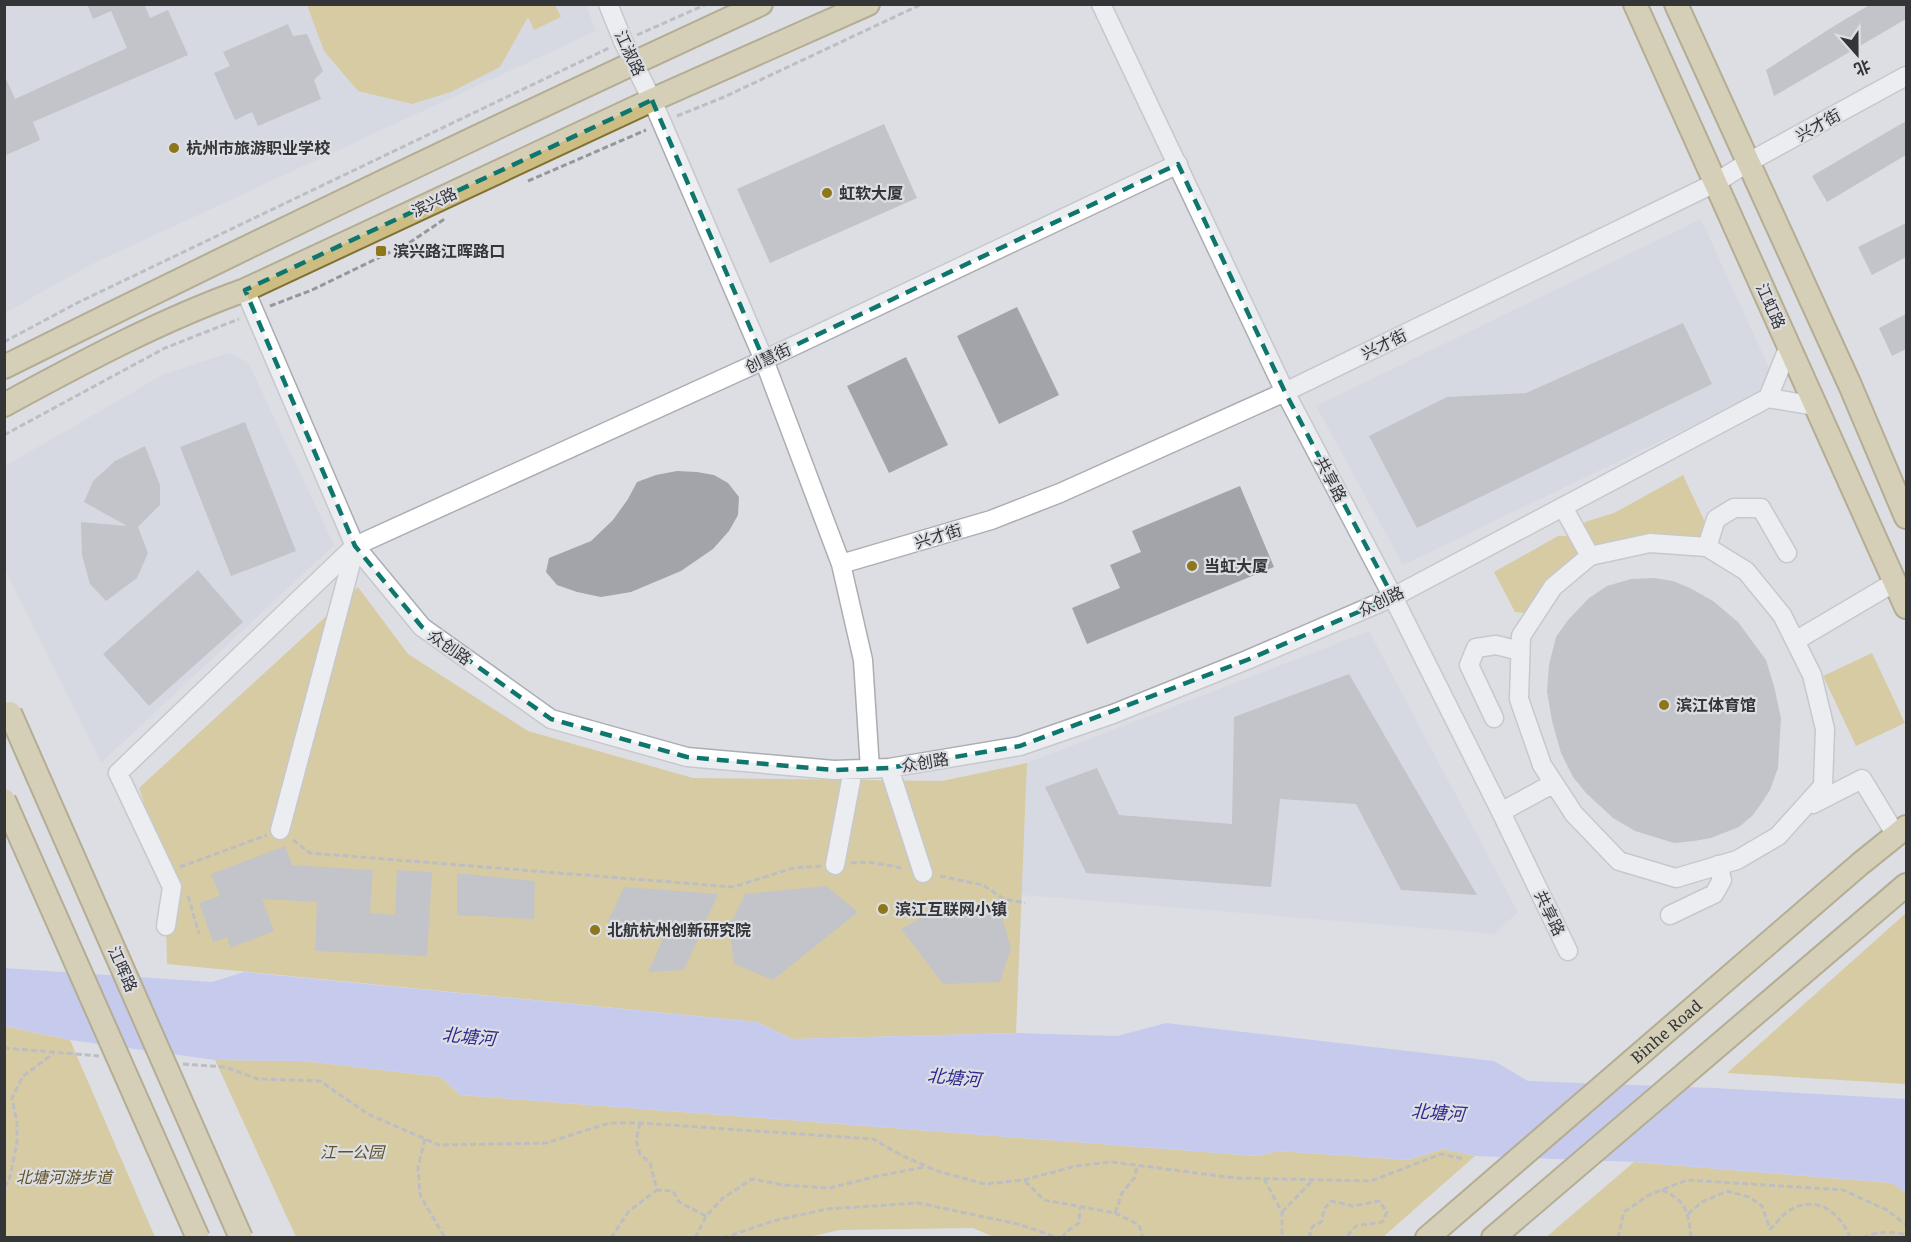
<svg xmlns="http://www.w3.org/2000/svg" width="1911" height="1242" viewBox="0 0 1911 1242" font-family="'Noto Serif','Noto Sans SC',serif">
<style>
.built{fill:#d1d3e0}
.green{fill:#d0b454}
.water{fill:#aab4fa}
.building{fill:#a3a4a9}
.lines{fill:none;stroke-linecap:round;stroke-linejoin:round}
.minor-casing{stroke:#acadb2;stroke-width:21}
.major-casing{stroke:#827133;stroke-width:26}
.path{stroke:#96979b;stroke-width:3;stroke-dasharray:6 3;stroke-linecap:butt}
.minor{stroke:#fff;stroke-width:18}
.major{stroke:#cdbd83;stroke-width:22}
.major-bridge-casing{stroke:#827133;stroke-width:26;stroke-linecap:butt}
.major-bridge{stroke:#cdbd83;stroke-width:22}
.marked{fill:none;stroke:#0f766e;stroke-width:4.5;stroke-dasharray:12 8;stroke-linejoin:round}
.poi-dot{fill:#8e761b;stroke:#dddee4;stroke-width:2}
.labels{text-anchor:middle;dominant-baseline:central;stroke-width:4.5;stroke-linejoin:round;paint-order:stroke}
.street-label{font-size:16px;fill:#343537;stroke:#dddee4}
.poi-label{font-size:16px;font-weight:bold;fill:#343537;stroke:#dddee4;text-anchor:start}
.park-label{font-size:16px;font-style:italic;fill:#605329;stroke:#dddee4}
.water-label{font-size:18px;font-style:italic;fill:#302b8d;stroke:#dddee4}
</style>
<rect width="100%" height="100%" fill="#dddee4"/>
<path class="built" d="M5,5H586L596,31L92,264L5,313Z
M1701,219L1777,385L1403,565L1316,406Z
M229,353L248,362L334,545L101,763L5,570V466L164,374Z
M1369,631L1518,912L1495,934L1022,895L1016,1033L1027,763Z"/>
<path class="green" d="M307,5H555L561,17L534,30L528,17L500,67L451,92L412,104L358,91L324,51Z
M1683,475L1705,522L1702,538C1679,536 1655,532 1632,538C1618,541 1605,545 1591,547L1581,530L1585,522L1614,513Z
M1558,536H1571L1579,548C1577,557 1569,561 1563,566C1547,578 1536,597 1525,613L1515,612L1494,572Z
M358,587L408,654L528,731L693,778L942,781L1027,763L1016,1033L792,1039L757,1022L167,964L166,926L172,887L139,788Z
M1872,653L1905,723L1856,746L1823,676Z
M1906,913V1084L1727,1073Z
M4,1026L70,1040L155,1237H5Z
M215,1060L304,1061L441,1077L460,1095L1257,1156L1278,1151L1408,1160L1443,1149L1475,1156L1383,1237L996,1238L973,1228L840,1230L804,1238L296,1237Z
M1634,1162L1892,1183L1906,1193V1237L1545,1238Z"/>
<path class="water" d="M4,968L212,982L244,972L757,1022L792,1039L1016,1033L1117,1036L1166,1023L1494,1061L1528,1081L1715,1088L1906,1099V1193L1892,1183L1634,1162L1475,1156L1443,1149L1408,1160L1278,1151L1257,1156L460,1095L441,1077L304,1061L215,1060L70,1040L5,1026Z"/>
<path class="building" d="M87,4H144L150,18L168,10L188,55L33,122L40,140L4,156V74L15,99L127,48L111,11L93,19Z
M1871,4H1906V19L1774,96L1766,70L1834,26Z
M288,24L293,36L307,34L323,71L314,80L321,99L258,126L252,112L235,120L214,73L230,66L223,52Z
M1906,121V155L1827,202L1812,176Z
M884,124L917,198L770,263L737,189Z
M1906,223V257L1872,275L1858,247Z
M1017,307L1059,395L999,424L957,336Z
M1906,314V349L1892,356L1879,328Z
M1683,323L1712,384L1417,528L1369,436L1447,397L1526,393Z
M906,357L948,445L889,473L847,386Z
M245,422L296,551L231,576L180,447Z
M145,446L160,485V505L138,527L148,553L137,578L106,601L90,584L82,555L81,522L127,526L84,502L93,481L115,461Z
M677,471L697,472L714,475L728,483L739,497L738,515L729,531L713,549L681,571L631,592L601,597L577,592L557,585L546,572L549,558L591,541L613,520L628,499L637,482L656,475Z
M1240,486L1274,567L1087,644L1072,608L1120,588L1110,565L1141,552L1132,531Z
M198,570L243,622L149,706L103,654Z
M1654,578L1673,581L1690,588L1713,601L1738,622L1766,660L1774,686L1781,718L1778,768L1770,790L1761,804L1752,816L1739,827L1711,838L1694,841L1674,843L1635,831L1613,818L1586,793L1573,777L1561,753L1552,721L1547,692L1549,665L1556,637L1568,620L1589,598L1607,586L1631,579Z
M1349,674L1477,895L1401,890L1356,804L1280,799L1271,887L1086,873L1045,787L1097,768L1119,815L1232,824L1234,717Z
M285,846L292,865L373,870L370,913L395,915L397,870L432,872L427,956L315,951L317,902L262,899L274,931L230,948L227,937L213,942L199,903L220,896L211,874Z
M457,873L535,881L534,919L457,915Z
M826,886L858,912L773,980L734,964L729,927L745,894Z
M624,887L718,894L684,970L648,972L671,921L607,923Z
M948,904L1002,918L1011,948L1000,982L943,984L901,929Z"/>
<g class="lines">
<defs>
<path id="minor" d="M608,4L623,41L652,100L764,360L841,564L863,660L870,769
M1101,4L1285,392L1393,597L1501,812L1568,951
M245,290L355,546L422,627L551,719L687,757L834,770L889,768L1020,746L1113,714L1247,660L1393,597L1768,398L1816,406
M1768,398L1789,346
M1563,507L1590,556L1553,587L1521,636L1519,699L1542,765L1574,814L1619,861L1676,878L1737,860L1778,836L1823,786L1825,729L1812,675L1782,615L1746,571L1707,547L1650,543L1590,556
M1707,547L1716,519L1734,508H1761L1787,553
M841,564L991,520L1060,493L1285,392L1715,183L1747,163L1906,76
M1795,641L1895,582
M1494,718L1469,665L1476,648L1496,645L1520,651
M889,768L923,873
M1813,804L1862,779L1896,835
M1501,812L1554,783
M280,830L355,548
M835,865L853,770
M1670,915L1714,894L1722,880L1718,865
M166,926L172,887L118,773L355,546L764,360L1178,164"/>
<g id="major">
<path d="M1635,4L1906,607"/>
<path d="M1676,4L1850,385L1906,517"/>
<path d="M4,367C255,242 507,121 761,4"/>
<path d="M4,405C83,362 161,320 245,290L652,100L868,4"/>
<path id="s1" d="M1427,1238L1860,864L1906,827"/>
<path d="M1493,1238L1906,885"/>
</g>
</defs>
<use href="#minor" class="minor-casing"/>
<use href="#major" class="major-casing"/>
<path class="path" d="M637,35L707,4
M677,116L724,97L922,4
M528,181L646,130
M270,306L312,290L409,243L446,218
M4,342L77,303L609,48
M4,435L165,348L239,319
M293,840L310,853L733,887L793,868L821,866
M851,863C869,861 886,864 904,869
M180,867L267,835
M940,876L983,885L1004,899L1025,903
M188,896L199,934
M4,1048L99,1056
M183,1064L225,1067L258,1079L320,1081L368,1114L439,1145L546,1143L609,1123H640L873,1139L901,1155L937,1171L985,1184L1024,1180L1076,1166L1112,1162L1235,1178L1371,1181L1441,1154L1464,1159
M640,1123L636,1140L640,1154L650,1163L657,1190L673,1191L679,1202L706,1216
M425,1139L418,1167L420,1195L445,1238
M1264,1179L1282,1212V1238
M1025,1181L1044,1200L1115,1213L1139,1225L1143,1238
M4,1187L9,1181L17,1143V1123L12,1098L23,1076L53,1054
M1662,1190C1687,1201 1688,1212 1691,1238
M1282,1212L1312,1181
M1115,1213L1122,1193L1135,1177L1137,1165
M1688,1214L1702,1202L1727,1191L1749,1197L1762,1206L1770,1229C1776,1224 1781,1216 1787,1212C1814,1193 1840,1211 1850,1238
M611,1238L629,1211L657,1190
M695,1238L706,1216L723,1198L752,1179L783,1185L830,1188L878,1176L925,1167
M723,1238L773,1221L827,1209L918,1203L1018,1224L1059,1238
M1062,1238L1066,1232L1079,1223L1080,1207
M1309,1238L1312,1227L1322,1221L1324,1209L1331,1201L1353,1206L1379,1201L1387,1212L1382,1222L1356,1226L1345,1238
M1618,1238L1624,1212L1649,1195L1687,1180L1843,1190L1887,1210L1906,1225
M1863,1238C1874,1231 1894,1231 1906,1235"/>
<use href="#minor" class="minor"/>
<use href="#major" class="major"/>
<defs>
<path id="major-bridge" d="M10,713L241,1238
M4,800L198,1238"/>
</defs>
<use href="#major-bridge" class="major-bridge-casing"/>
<use href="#major-bridge" class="major-bridge"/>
</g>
<path d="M0 0H1911V1242H0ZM652,100L764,360L1178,164L1285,392L1393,597L1247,660L1020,746L889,768L834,770L687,757L551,719L422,627L355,546L245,290Z" fill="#dddee4" fill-opacity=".55" fill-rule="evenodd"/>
<path class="marked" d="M652,100L764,360L1178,164L1285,392L1393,597L1247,660L1020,746L889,768L834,770L687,757L551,719L422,627L355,546L245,290Z"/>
<g class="poi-dot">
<circle cx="174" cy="148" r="6"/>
<circle cx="827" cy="193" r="6"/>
<rect x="375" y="245" width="12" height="12" rx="3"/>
<circle cx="1192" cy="566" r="6"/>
<circle cx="1664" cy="705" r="6"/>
<circle cx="883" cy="909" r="6"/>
<circle cx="595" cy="930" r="6"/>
</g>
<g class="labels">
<g class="street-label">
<text transform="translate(630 53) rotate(65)">江淑路</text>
<text transform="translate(1818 125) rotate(-29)">兴才街</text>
<text transform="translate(434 202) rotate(-25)">滨兴路</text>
<text transform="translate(1771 306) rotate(66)">江虹路</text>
<text transform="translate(1384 344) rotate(-26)">兴才街</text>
<text transform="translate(768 358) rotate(-25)">创慧街</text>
<text transform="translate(1331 479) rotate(62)">共享路</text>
<text transform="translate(938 536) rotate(-17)">兴才街</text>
<text transform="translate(1381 601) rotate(-25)">众创路</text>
<text transform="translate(450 647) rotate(35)">众创路</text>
<text transform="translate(925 762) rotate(-9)">众创路</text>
<text transform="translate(1550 913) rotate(64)">共享路</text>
<text transform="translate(123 969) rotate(66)">江晖路</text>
<text stroke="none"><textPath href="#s1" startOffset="316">Binhe Road</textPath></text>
</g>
<g class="poi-label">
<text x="186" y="148">杭州市旅游职业学校</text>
<text x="839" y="193">虹软大厦</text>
<text x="393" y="251">滨兴路江晖路口</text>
<text x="1204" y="566">当虹大厦</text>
<text x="1676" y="705">滨江体育馆</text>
<text x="895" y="909">滨江互联网小镇</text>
<text x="607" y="930">北航杭州创新研究院</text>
</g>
<g class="park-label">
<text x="352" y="1152">江一公园</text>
<text x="64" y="1177">北塘河游步道</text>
</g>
<g class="water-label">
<text transform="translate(469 1036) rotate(5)">北塘河</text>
<text transform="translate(954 1077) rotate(5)">北塘河</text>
<text transform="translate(1438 1112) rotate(4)">北塘河</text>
</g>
</g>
<rect width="1911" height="1242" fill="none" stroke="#343537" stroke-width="12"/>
<g transform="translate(1857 54) rotate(159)" stroke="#dddee4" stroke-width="4.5" paint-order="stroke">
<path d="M0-4.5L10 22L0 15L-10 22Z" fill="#343537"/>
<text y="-9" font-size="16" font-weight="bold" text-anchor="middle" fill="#343537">北</text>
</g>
</svg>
